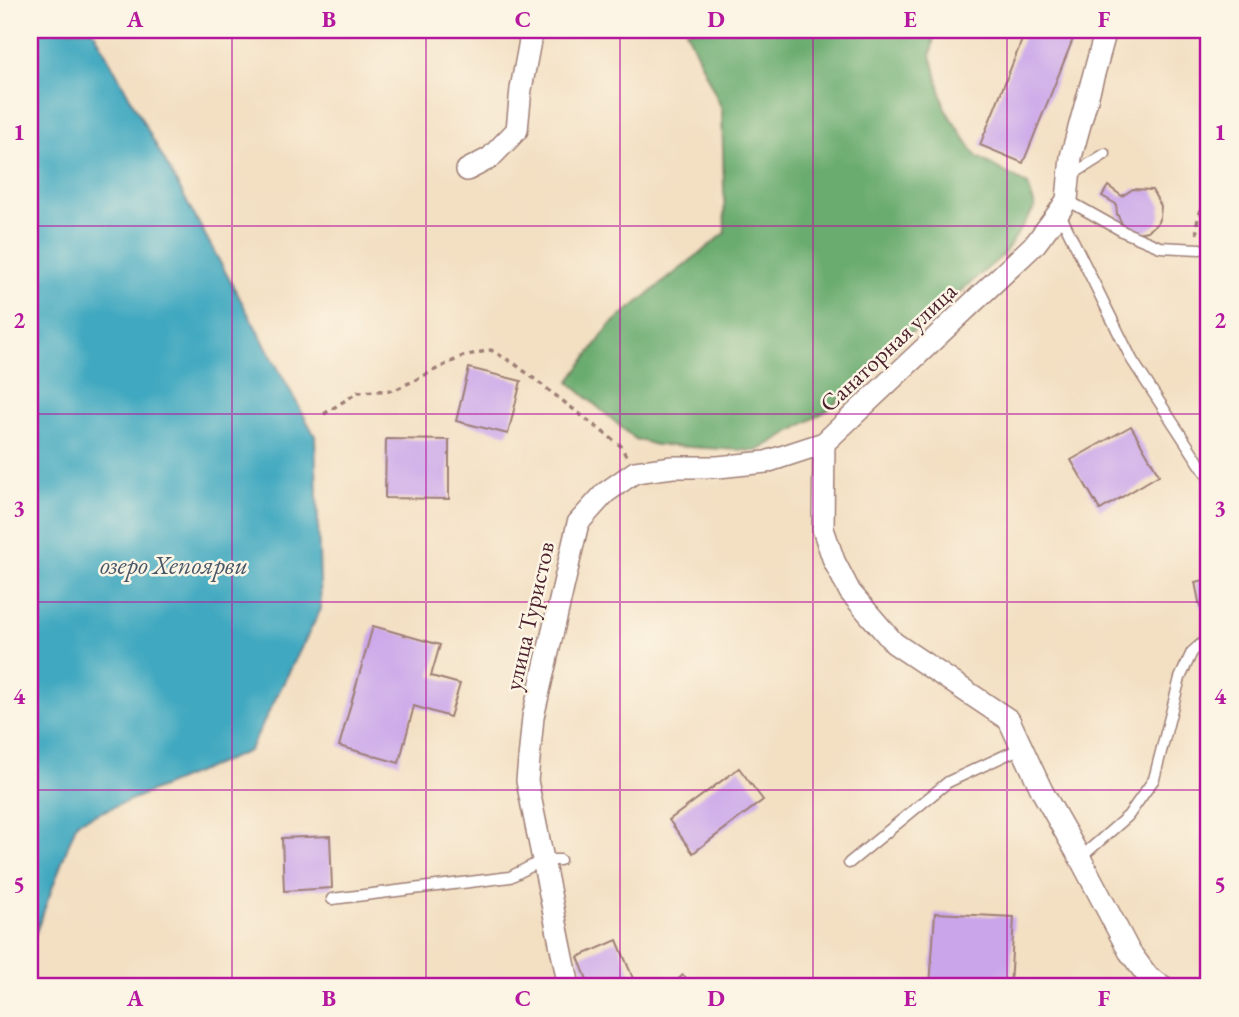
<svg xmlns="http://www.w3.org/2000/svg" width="1239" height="1017" viewBox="0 0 1239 1017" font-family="'EB Garamond',serif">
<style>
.forest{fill:#6bac6f;stroke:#5a664d;stroke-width:2}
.water{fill:#3fa8c0;stroke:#446476;stroke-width:2}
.building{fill:#caa5ea}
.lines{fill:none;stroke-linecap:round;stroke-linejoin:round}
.service-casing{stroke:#9e7f76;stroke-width:13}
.minor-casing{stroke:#9e7f76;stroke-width:24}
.path{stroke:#9e7f76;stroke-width:3.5;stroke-dasharray:5 5;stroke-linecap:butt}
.service{stroke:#fff;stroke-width:10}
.minor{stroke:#fff;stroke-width:21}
.grid{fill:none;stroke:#b5179e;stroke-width:2;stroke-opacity:0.55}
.labels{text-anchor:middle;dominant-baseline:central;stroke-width:5;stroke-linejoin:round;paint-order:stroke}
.street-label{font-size:24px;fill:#4a1f2b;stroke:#fcf5e5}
.water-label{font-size:26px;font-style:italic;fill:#465667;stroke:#fcf5e5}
.neatline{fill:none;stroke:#b5179e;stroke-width:2.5}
.grid-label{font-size:23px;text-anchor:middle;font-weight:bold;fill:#b5179e}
</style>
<rect width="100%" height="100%" fill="#fcf5e5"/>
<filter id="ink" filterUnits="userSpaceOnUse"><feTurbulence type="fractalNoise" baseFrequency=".0143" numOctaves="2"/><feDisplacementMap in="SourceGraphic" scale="14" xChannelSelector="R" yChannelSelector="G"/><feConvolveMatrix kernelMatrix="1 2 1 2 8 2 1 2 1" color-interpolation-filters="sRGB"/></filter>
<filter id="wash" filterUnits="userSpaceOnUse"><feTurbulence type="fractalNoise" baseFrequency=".00686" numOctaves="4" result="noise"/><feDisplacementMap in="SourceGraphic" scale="28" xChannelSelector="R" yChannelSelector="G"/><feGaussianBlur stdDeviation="1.57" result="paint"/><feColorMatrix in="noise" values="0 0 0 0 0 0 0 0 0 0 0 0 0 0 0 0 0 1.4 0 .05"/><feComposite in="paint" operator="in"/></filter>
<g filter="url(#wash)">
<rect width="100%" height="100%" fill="#f3dfc2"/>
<path class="forest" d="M686,30H935L931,55L945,109L976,156L1028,185L1035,207L1003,255L903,340L828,410L757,451L656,445L635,439L569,382L611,324L725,233L722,109Z"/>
<path class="water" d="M30,30H93L315,436L321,609L249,751L77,822L30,948Z"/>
<g id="blocks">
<path class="building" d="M1026,30H1050L1073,39L1023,163L980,145Z
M1108,186L1122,196L1133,189L1152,190L1161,206L1160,217L1157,224L1147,231L1137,233L1123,226L1117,214L1116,204L1102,196Z
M469,368L521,381L508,434L456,421Z
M1131,426L1159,475L1100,510L1071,460Z
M386,439L449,440V499L385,498Z
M1209,579V605L1200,607L1195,582Z
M373,626L440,645L431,676L460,684L450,717L414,706L399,763L339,746Z
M739,768L763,800L693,853L669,820Z
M330,836L332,888L284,891L282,838Z
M935,913L1014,917L1010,987H930Z
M617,940L635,983L626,987H590L578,957Z
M683,975L695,987H670Z"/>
</g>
</g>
<g filter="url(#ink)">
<use href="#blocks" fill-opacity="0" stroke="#9e7f76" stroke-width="2"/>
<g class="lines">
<defs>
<path id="service" d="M1070,176L1105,154
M1067,200L1124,232L1160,247L1200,249
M1059,212L1132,360L1209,478
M1080,858L1128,816L1154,779L1180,678L1192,652L1209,637
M849,863L948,782L1021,748
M332,899L510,877L543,860H560"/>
<path id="minor" d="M1106,30L1071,157L1067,200L1059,212L1036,243L824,443L823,529L834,561L850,592L894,643L1009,720L1042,791L1080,858L1129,951L1149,978L1164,987
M467,170L490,158L517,130L521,89L532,30
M569,987L527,781L533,717L578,523L605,493L635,472L673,467H718L766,462L824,443"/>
</defs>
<use href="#service" class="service-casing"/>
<use href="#minor" class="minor-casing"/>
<path class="path" d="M1197,234C1195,223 1201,206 1209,198
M324,414L358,392L395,390L463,356L491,350L515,364L621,446L626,456"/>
<use href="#service" class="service"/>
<use href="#minor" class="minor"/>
</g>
</g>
<path class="grid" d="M232,30V987M426,30V987M620,30V987M813,30V987M1007,30V987M30,226H1209M30,414H1209M30,602H1209M30,790H1209"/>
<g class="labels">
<g class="street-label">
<text transform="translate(888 347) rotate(-43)">Санаторная улица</text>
<text transform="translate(529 616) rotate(-77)">улица Туристов</text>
</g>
<g class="water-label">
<text x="174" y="565">озеро Хепоярви</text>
</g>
</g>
<rect width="1239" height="1017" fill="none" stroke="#fcf5e5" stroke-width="77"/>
<rect x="38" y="38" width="1162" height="940" class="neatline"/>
<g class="grid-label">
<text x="135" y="27">A</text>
<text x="329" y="27">B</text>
<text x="523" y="27">C</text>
<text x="716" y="27">D</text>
<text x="910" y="27">E</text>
<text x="1104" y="27">F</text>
<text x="19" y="140">1</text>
<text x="1220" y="140">1</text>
<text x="19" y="328">2</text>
<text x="1220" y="328">2</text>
<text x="19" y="516">3</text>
<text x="1220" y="516">3</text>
<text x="19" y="704">4</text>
<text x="1220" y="704">4</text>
<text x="19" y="892">5</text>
<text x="1220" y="892">5</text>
<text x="135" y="1006">A</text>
<text x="329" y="1006">B</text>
<text x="523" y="1006">C</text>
<text x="716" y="1006">D</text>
<text x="910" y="1006">E</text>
<text x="1104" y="1006">F</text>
</g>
</svg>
